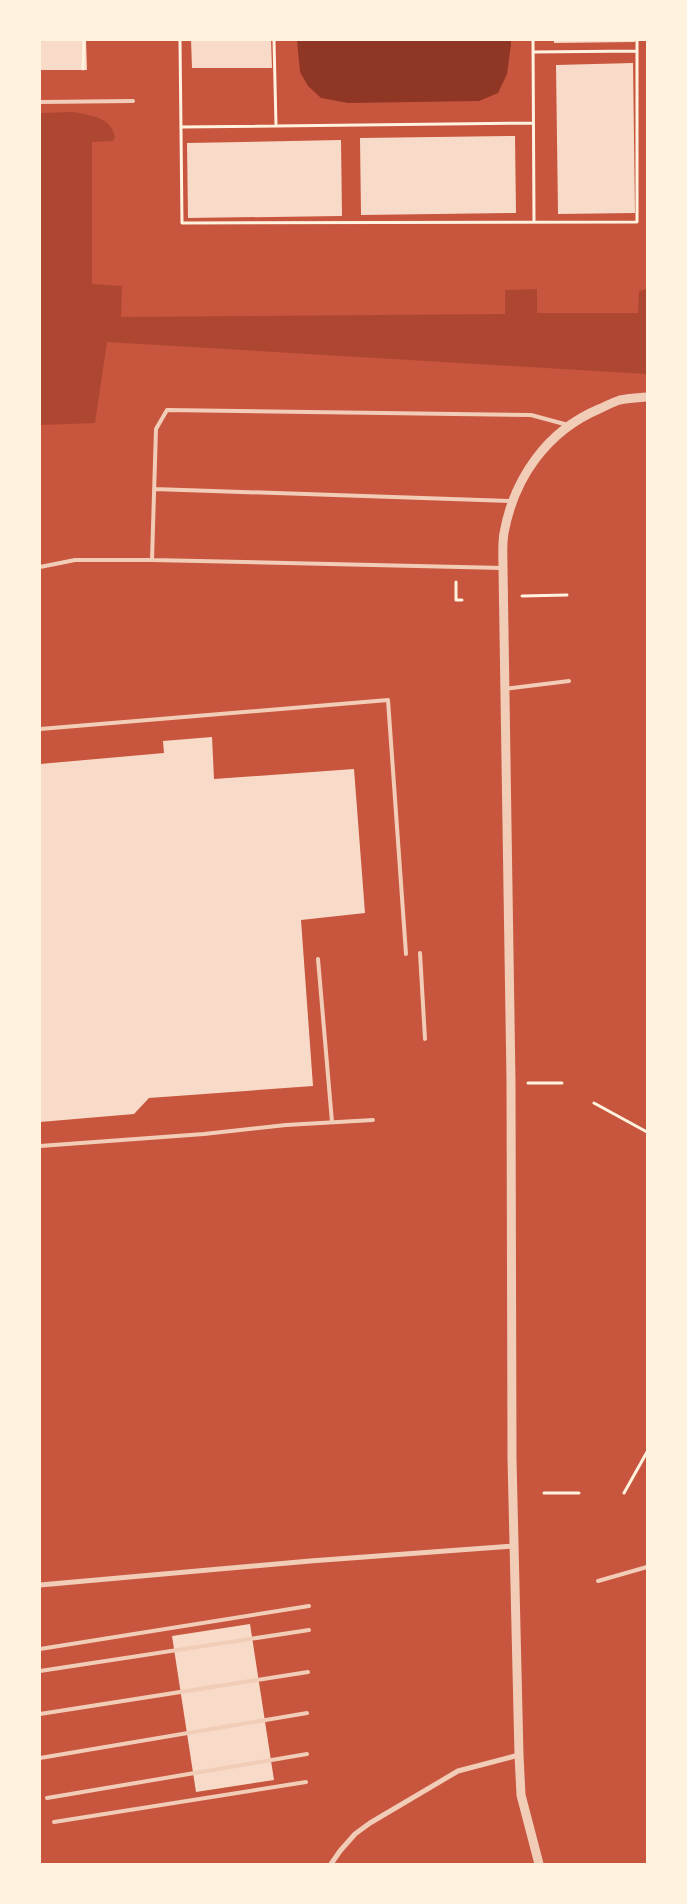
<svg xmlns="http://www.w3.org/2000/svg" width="687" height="1904" viewBox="0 0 687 1904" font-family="'DM Sans',sans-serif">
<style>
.green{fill:#ae4732}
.water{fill:#8f3625}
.building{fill:#f7dbc8}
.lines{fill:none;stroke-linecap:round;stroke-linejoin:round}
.path{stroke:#fff3e0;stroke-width:3}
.service{stroke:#f1ccb7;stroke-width:4}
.minor{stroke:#f1ccb7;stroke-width:5}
.tertiary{stroke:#f1ccb7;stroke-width:9}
</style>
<rect width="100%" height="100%" fill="#c8553d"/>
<path class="green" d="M73,112C90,115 112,117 115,138L113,141L92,142V284L122,286L121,317L505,314V290L537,289V313H638L639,291L647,289V374L107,342L95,423L40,425V113Z"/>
<path class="water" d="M297,40H511V44L507,74L498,93L479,101L348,103L321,98L308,86L300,72Z"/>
<path class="building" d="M40,40H86L87,70H40Z
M191,40H271L272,68H192Z
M554,40H635V42L554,43Z
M633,63L635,213L558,214L556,65Z
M515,136L516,213L361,215L360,138Z
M341,140L342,216L188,218L187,143Z
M212,737L214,779L354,769L365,913L301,920L313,1086L149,1098L134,1114L40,1122V764L164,753L163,741Z
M250,1624L274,1780L196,1792L172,1636Z"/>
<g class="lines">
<path class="path" d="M180,40L182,223L637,222V40
M274,40L276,126
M533,40L534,222
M533,52L637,51
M83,69L84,40
M181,127L533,123
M456,582V600H462
M522,596L567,595
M528,1083H562
M594,1103L647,1132
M544,1493H579
M624,1493L647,1452"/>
<path class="service" d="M40,102L133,101
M154,489L513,501
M40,567L75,560H152
M503,568L152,560L156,429L167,410L531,415L568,425
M504,689L569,681
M40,729L388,700L406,954
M420,953L425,1039
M318,959L332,1122
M40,1146L204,1134L286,1125L373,1120
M598,1581L647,1567
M40,1649L309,1606
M40,1671L309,1630
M40,1714L308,1672
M40,1758L307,1713
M47,1798L307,1754
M54,1822L306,1782"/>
<path class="minor" d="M40,1585L310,1561L514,1546
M331,1864L340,1851L355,1834L370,1823L458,1771L519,1755"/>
<path class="tertiary" d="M539,1864L521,1795L519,1755L512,1459L511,1082L503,568C503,557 502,544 504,533C514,478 547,431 599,409C606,406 613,402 620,400C629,398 638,398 647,397"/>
</g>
<rect width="687" height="1904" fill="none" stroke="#fff3e0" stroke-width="82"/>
</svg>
